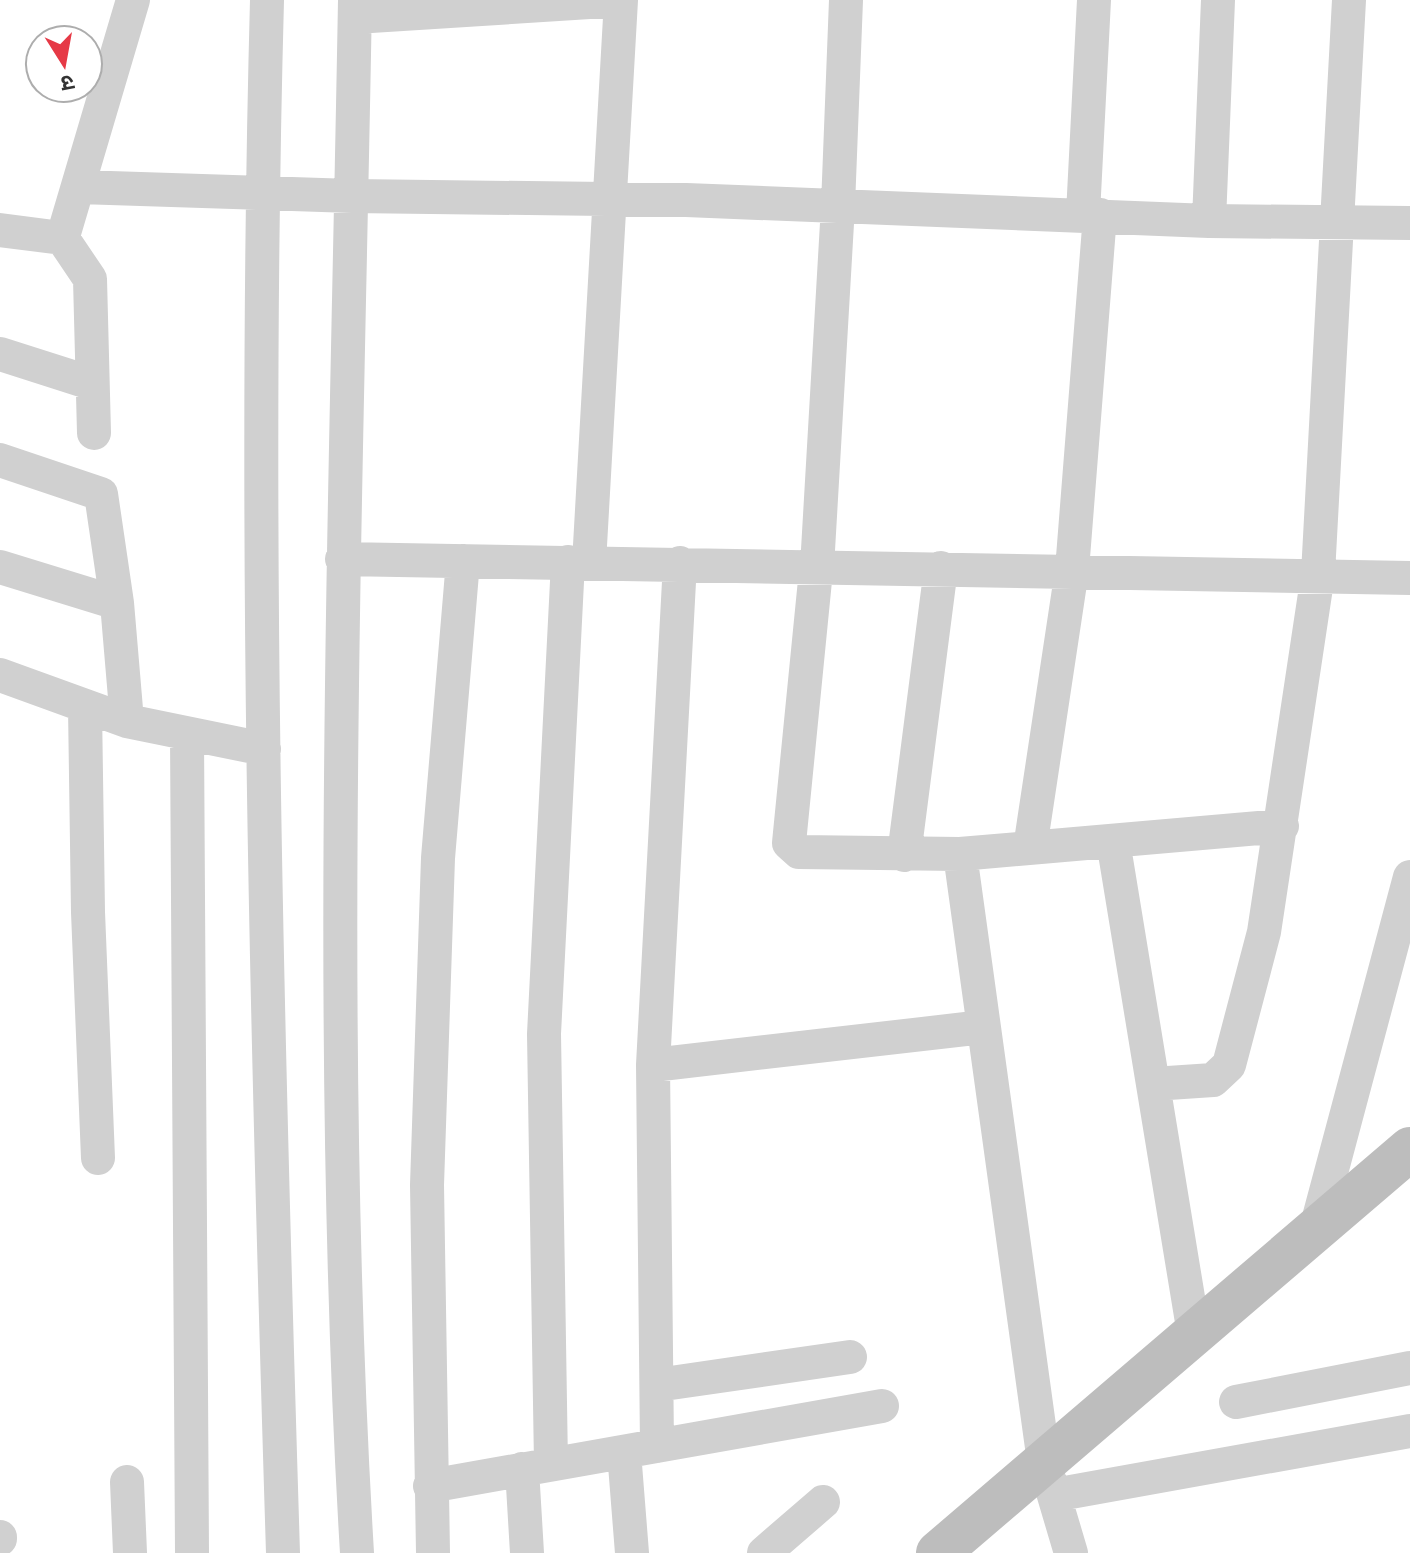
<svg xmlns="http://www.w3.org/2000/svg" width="1410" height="1553" viewBox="0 0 1410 1553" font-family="'Fira Sans','Noto Sans Devanagari',sans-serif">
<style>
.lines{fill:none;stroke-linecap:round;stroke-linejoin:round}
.street{stroke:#d0d0d0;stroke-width:34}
.secondary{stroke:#bdbdbd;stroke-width:44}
</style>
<rect width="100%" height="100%" fill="#fff"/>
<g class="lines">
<path class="street" d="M267,0C253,518 267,1036 283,1553
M355,0C346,518 326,1036 357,1553
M846,0L838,206L818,550L789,843L799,852L960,854L1282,826
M355,17L621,0
M79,187L352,196L686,200L1209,221L1410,223
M1083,214L1094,0
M1209,221L1218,0
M0,230L54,237L64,233L133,0
M61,236L90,279L94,433
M0,354L91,383
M0,460L101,494L117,603L127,721
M342,559L1410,578
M589,563L621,0
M0,567L117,603
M0,675L127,721L264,749
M85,707L88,912L98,1158
M187,735L192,1553
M1113,841L1194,1334
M1030,848L1072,570L1100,215
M960,854L1044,1462L1071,1553
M904,855L941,568
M653,1065L983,1027
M1153,1084L1213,1080L1229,1065L1264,932L1318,574L1349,0
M1316,1229L1410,877
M657,1385L850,1357
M1236,1402L1410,1368
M657,1446L653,1065L680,563
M624,1452L632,1553
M551,1464L544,1034L568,562
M522,1469L527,1553
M127,1482L130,1553
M430,1486L882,1406
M1054,1495L1410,1431
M0,1537V1539
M433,1553L427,1185L438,858L463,561
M764,1553L823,1502"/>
<path class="secondary" d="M938,1553L1410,1149"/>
</g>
<g transform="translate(64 64) rotate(169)"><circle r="38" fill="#ffffff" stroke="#adadad" stroke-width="2"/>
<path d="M0-6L14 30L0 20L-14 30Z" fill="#e63946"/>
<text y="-12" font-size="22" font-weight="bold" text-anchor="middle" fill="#333333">उ</text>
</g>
</svg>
